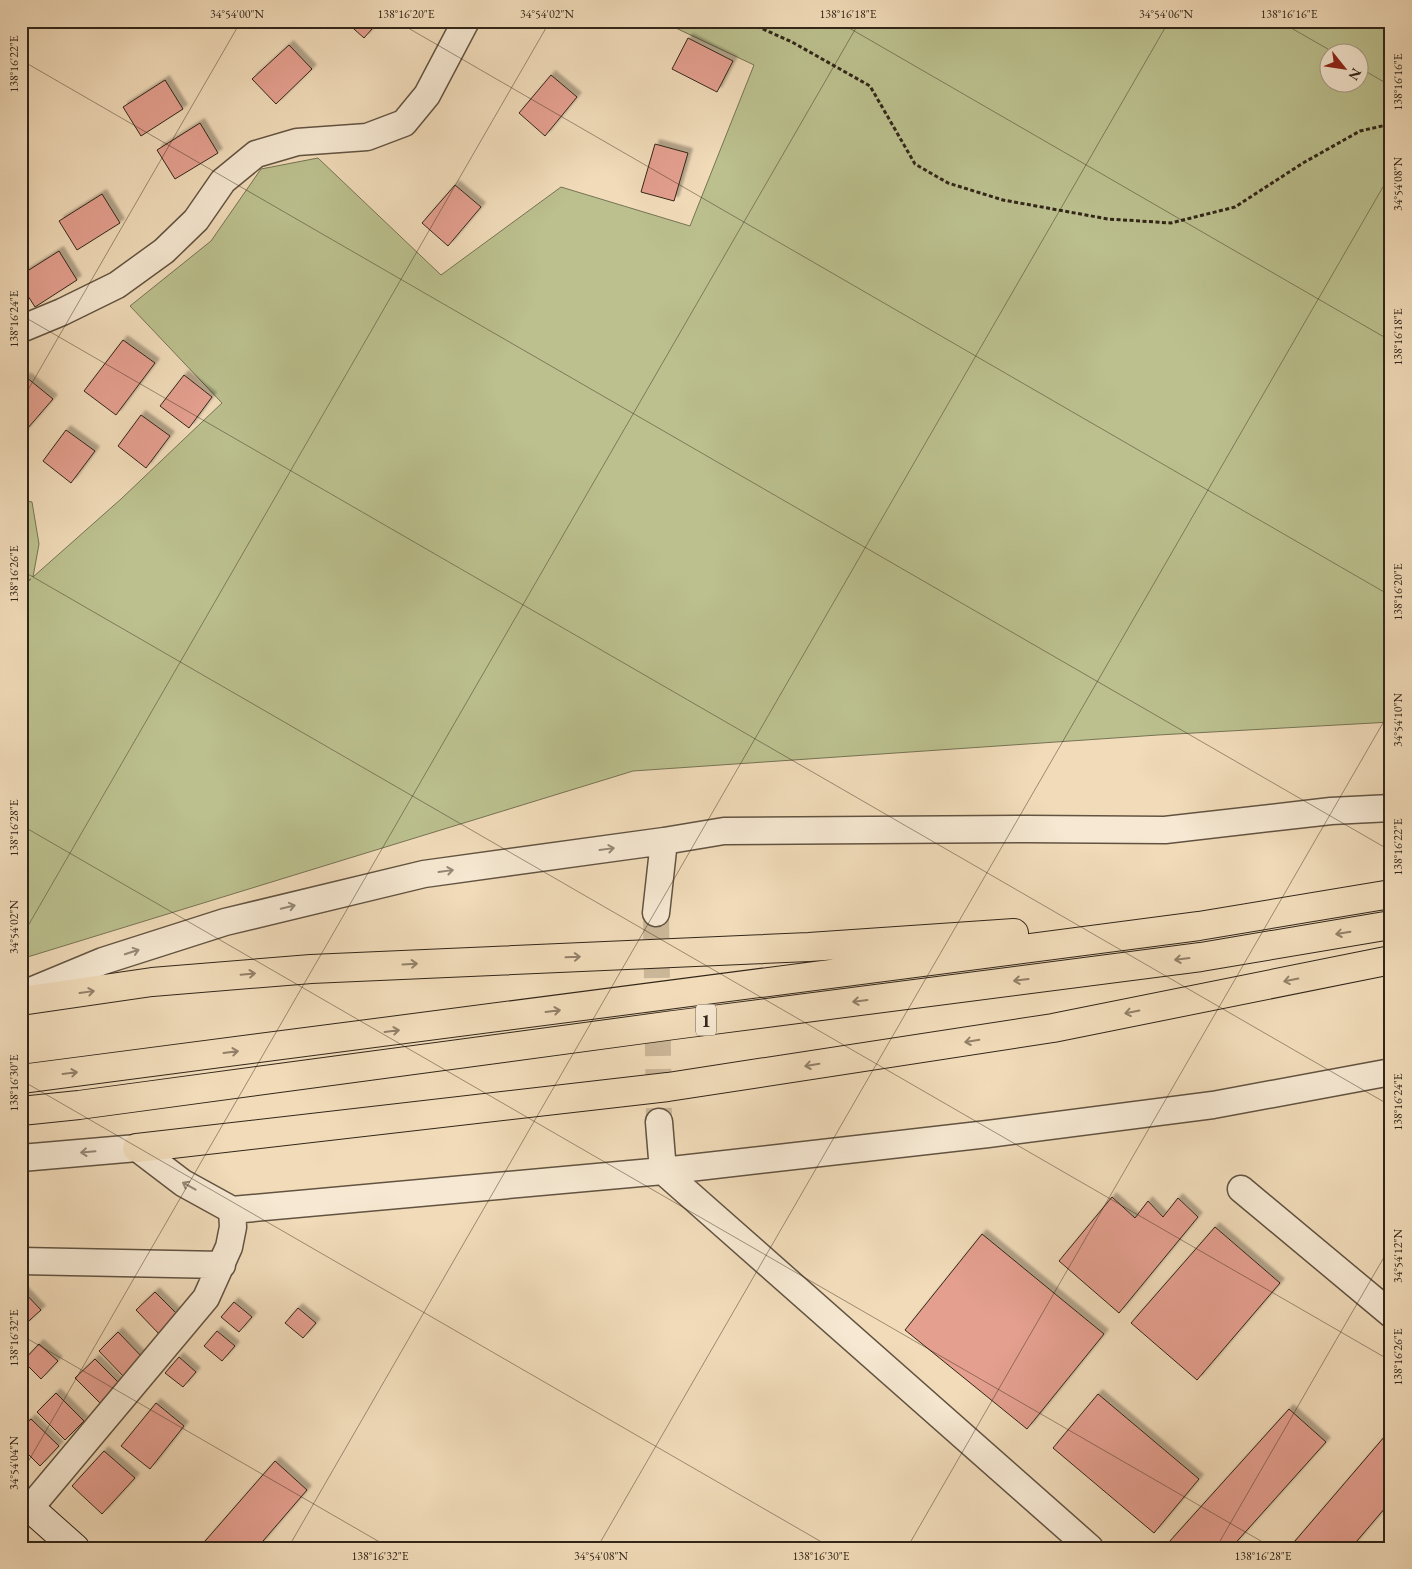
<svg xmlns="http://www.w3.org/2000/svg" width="1412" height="1569" viewBox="0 0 1412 1569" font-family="'EB Garamond',serif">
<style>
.green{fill:#bbc08e;stroke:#767354;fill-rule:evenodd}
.building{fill:#e49f8f;stroke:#322619;filter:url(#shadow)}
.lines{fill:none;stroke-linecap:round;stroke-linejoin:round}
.street-tunnel{stroke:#cbb799;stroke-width:26;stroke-dasharray:26 13;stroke-linecap:butt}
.street-casing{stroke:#625341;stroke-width:29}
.secondary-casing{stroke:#322619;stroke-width:30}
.highway-casing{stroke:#322619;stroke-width:30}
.path{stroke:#322619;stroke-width:3;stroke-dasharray:4 2.5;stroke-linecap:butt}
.street{stroke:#f6e8d2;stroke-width:26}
.secondary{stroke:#f6e8d2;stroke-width:28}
.highway{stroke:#f1dbb9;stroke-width:28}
.oneway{stroke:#948776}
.oneway2{stroke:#928069}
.ticks{fill:none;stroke:#322619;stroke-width:1;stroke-opacity:0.45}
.labels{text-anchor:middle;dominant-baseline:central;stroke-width:5;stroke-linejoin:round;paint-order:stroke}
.shield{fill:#f6e8d2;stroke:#6d6050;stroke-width:1}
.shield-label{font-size:18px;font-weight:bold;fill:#322619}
.neatline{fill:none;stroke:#322619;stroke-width:2}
.ticks-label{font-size:12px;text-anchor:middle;fill:#322619}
</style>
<defs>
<filter id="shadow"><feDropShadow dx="4.5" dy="-4.5" stdDeviation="1" flood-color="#0004"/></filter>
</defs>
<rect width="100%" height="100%" fill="#f1dbb9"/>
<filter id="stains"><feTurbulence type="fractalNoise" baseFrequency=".004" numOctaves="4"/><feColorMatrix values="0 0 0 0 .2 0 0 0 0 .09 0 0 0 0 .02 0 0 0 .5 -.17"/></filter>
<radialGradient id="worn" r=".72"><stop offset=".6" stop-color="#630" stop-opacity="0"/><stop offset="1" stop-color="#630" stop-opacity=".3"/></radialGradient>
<path class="green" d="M661,21H1391V722L1158,735L633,771L21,959V588L31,579L21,584V500L32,502L39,544L33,577L121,499L222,403L130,306L211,241L261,169L318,158L441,275L561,187L690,226L754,65ZM1330,52H1360V82H1330Z"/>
<path class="building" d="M345,21H379L364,38Z
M688,38L733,61L717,92L672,69Z
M289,45L312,69L276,104L252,79Z
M551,75L577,97L545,136L519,113Z
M165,80L183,109L141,136L123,107Z
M200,123L218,153L175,179L157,150Z
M655,144L688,153L674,201L641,192Z
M455,185L481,207L448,246L422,223Z
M102,194L120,223L77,250L59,221Z
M59,251L77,280L35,307L21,285V275Z
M123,340L155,363L116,415L84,391Z
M184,375L212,397L189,428L160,406Z
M26,377L53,399L21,436V383Z
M141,415L170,436L146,468L118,446Z
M66,430L95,451L71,483L43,461Z
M1112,1197L1135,1218L1148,1201L1163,1217L1178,1198L1198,1217L1119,1313L1059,1261Z
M1215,1227L1280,1283L1197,1380L1131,1323Z
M982,1234L1104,1334L1027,1429L905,1330Z
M22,1290L41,1310L21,1328V1291Z
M155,1292L180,1317L161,1336L136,1310Z
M234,1302L252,1317L239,1332L221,1317Z
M298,1308L316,1323L303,1338L285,1323Z
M217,1331L235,1346L222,1361L204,1346Z
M118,1332L143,1358L124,1377L99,1351Z
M39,1344L58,1361L41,1379L23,1361Z
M179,1357L196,1372L183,1387L165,1373Z
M95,1359L120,1384L100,1403L75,1378Z
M56,1393L84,1421L65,1440L37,1412Z
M1098,1394L1199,1479L1154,1533L1053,1448Z
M156,1403L184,1426L150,1469L121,1446Z
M1289,1409L1326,1442L1231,1548H1175L1169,1542Z
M31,1419L59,1446L40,1466L21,1447V1428Z
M1391,1429V1501L1351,1548H1289Z
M104,1451L135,1478L102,1514L72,1486Z
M275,1461L307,1490L257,1548H199Z"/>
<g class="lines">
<path class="street-tunnel" d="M656,913L659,1122"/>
<defs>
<path id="street" d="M21,329L62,312L117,285L164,251L196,220L223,181L256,154L297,142L367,137L404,123L427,95L466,21
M656,913L664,841L724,831L1026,829L1165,830L1331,811L1391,808
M21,995L103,961L225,922L424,874L664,841
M659,1122L663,1171L1090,1548
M21,1158L137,1148L183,1183L232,1210L663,1171L988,1134L1213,1105L1391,1072
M1241,1189L1391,1314
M21,1261L222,1265
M30,1508L206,1298L229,1247L233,1227L232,1210"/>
<path id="secondary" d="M21,1500L75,1548"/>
<path id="highway" d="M21,1001L152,982L311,969L809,947L1014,933
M21,1079L1199,926L1391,894
M21,1111L79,1105L674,1025L1201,957L1391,925
M137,1148L668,1087L1053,1028L1391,960"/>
</defs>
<use href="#street" class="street-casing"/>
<use href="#secondary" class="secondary-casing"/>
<use href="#highway" class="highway-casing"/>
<path class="path" d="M745,21L792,42L870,86L915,164L948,183L1003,200L1108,219L1171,223L1235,207L1303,163L1360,131L1391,124"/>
<use href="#street" class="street"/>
<use href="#secondary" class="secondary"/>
<use href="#highway" class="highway"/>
</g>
<defs><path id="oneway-shaft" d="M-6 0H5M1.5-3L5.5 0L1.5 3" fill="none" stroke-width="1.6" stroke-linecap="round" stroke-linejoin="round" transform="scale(1.25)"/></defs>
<g class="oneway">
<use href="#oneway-shaft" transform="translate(607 849) rotate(-8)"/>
<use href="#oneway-shaft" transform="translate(446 871) rotate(-8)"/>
<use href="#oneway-shaft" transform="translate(288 907) rotate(-14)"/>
<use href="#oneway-shaft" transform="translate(132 952) rotate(-18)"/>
<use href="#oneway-shaft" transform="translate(88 1152) rotate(175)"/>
<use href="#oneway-shaft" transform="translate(189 1186) rotate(-151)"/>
</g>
<g class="oneway2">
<use href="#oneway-shaft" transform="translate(1343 933) rotate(171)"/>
<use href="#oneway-shaft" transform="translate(573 957) rotate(-2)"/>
<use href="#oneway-shaft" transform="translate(1182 959) rotate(173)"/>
<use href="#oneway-shaft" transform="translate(410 964) rotate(-3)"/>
<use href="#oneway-shaft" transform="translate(248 974) rotate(-5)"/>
<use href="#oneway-shaft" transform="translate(1021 980) rotate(173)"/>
<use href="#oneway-shaft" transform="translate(1291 980) rotate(169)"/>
<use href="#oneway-shaft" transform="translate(87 992) rotate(-8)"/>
<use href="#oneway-shaft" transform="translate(860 1001) rotate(173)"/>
<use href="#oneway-shaft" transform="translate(553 1011) rotate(-7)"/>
<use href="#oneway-shaft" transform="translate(1132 1012) rotate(169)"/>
<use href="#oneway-shaft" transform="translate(392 1031) rotate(-7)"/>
<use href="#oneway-shaft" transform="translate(972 1041) rotate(171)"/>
<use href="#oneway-shaft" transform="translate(231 1052) rotate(-7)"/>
<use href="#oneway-shaft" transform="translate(812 1065) rotate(171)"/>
<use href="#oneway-shaft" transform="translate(70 1073) rotate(-7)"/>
</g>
<path class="ticks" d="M396,21L1391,596M837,21L1391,341M1279,21L1333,52M21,60L1391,851M1360,68L1391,86M21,315L1391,1106M21,402L241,21M21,570L1391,1361M21,825L1273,1548M21,938L550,21M21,1080L832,1548M21,1335L390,1548M21,1474L860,21M288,1548L1169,21M597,1548L1391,173M907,1548L1391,709M1216,1548L1391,1245"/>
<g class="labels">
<rect class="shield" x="696" y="1004.5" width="20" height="31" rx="4"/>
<g class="shield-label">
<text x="706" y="1020">1</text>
</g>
</g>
<rect width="1412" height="1569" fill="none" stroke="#f1dbb9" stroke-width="55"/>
<g transform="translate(1344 68) rotate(120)"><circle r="24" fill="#f6e8d2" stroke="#a89a88"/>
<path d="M0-4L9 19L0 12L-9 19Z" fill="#8f2418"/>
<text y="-8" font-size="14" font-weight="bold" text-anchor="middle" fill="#322619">N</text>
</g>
<rect x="28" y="28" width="1356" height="1514" class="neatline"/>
<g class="ticks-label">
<text x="237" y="18">34°54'00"N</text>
<text x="406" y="18">138°16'20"E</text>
<text x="547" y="18">34°54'02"N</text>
<text x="848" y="18">138°16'18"E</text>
<text x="1166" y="18">34°54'06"N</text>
<text x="1289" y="18">138°16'16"E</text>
<text transform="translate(14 64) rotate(-90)" y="4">138°16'22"E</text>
<text transform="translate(1398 82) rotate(-90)" y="4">138°16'16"E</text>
<text transform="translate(1398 184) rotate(-90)" y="4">34°54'08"N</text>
<text transform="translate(14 319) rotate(-90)" y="4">138°16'24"E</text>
<text transform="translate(1398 337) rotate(-90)" y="4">138°16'18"E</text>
<text transform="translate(14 574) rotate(-90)" y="4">138°16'26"E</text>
<text transform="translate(1398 592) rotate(-90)" y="4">138°16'20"E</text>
<text transform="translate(1398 720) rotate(-90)" y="4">34°54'10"N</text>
<text transform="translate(14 828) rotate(-90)" y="4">138°16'28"E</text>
<text transform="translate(1398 847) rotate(-90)" y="4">138°16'22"E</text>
<text transform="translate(14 927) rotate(-90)" y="4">34°54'02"N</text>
<text transform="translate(14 1083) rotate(-90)" y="4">138°16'30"E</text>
<text transform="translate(1398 1102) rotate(-90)" y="4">138°16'24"E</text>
<text transform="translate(1398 1256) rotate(-90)" y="4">34°54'12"N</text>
<text transform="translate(14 1338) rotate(-90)" y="4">138°16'32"E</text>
<text transform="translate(1398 1357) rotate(-90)" y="4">138°16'26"E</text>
<text transform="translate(14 1463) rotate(-90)" y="4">34°54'04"N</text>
<text x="380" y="1560">138°16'32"E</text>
<text x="601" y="1560">34°54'08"N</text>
<text x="821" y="1560">138°16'30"E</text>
<text x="1263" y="1560">138°16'28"E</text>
</g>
<rect width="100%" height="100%" filter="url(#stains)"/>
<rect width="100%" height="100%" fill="url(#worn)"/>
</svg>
